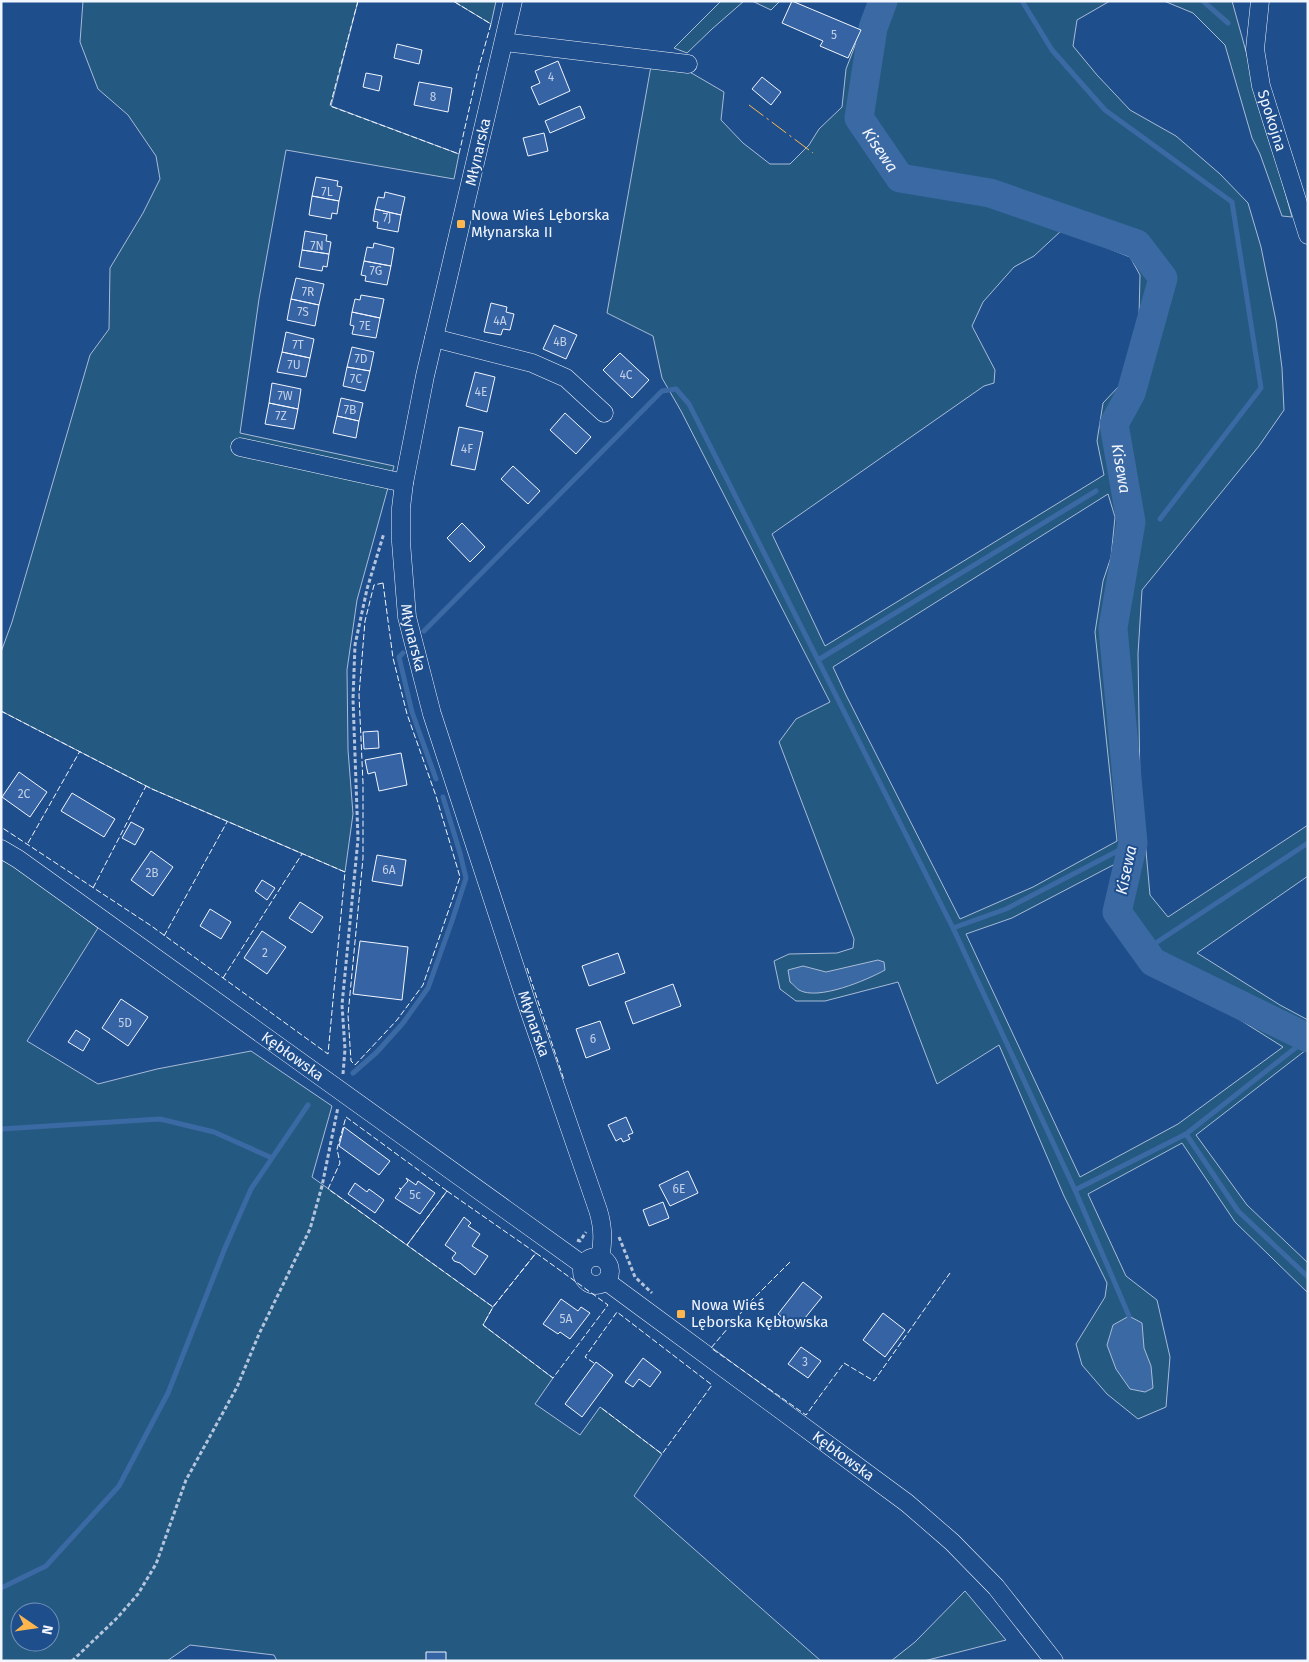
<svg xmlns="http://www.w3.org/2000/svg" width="1309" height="1662" viewBox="0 0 1309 1662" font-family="'Fira Sans',sans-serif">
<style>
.green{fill:#245a82;stroke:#a8bbd7;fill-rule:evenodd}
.water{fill:#3b69a3;stroke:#a8bbd7}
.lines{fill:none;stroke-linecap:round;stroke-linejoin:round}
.stream{stroke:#3b69a3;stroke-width:5}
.river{stroke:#3b69a3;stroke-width:29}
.building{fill:#3563a3;stroke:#f2f6ff}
.minor-casing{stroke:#f2f6ff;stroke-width:19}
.path{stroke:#b3c4dc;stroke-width:3;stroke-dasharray:4 2.5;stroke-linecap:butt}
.minor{stroke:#1f4e8c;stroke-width:18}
.fence{stroke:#f2f6ff;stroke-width:1;stroke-dasharray:6 2.5;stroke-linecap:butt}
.power{stroke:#ffb74d;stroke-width:1;stroke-dasharray:18 4 2.5 4;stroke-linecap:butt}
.poi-dot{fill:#ffb74d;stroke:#1f4e8c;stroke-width:2}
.labels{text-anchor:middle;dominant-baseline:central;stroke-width:4;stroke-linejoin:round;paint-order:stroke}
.number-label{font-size:12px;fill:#c3d1e8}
.street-label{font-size:15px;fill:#f2f6ff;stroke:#1f4e8c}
.poi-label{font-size:15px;fill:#f2f6ff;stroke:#1f4e8c;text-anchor:start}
.water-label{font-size:16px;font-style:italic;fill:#f2f6ff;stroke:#1f4e8c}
</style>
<rect width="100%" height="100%" fill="#1f4e8c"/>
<path class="green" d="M83,1H358L331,106L459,154L454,179L286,150L259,299L240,433L394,466L357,600L347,670L348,750L353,814L345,872L152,789L1,711V652L12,622L90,355L109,329L110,268L143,213L160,179L156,156L128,115L98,89L80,42Z
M453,1H496L491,24Z
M721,1H744L712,29L687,53L674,48Z
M752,1H780L771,10Z
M869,1H1110L1077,20L1073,46L1097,75L1130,110L1176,136L1220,174L1248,203L1261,247L1276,321L1282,368L1284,410L1259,446L1142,590L1138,654L1140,785L1150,895L1168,917L1308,825V876L1197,953L1280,1005L1308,1020V1050H1306L1196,1135L1247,1205L1308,1263V1293L1235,1222L1182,1143L1088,1194L1126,1276L1157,1300L1170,1357L1166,1407L1138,1419L1107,1394L1082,1365L1076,1344L1105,1297L1107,1283L1064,1196L999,1045L937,1084L898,982L825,1001H796L780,989L774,961L789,954L837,953L853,948L854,939L779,742L796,719L830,702L681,411L662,378L653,336L607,313L651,66L688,71L724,92L721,120L743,143L770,164H790L809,145L819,129L842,107L846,69L861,30ZM1062,230L1130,257L1140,275L1139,317L1122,383L1103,403L1097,441L1104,475L825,646L772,534L984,386L994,383L995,370L972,326L983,302L1014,267L1034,256ZM1108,494L1115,517L1111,557L1103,581L1095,632L1117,841L1033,887L960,919L846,695L833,667ZM1117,863L1112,907L1118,935L1152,973L1188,987L1283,1047L1178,1124L1080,1177L966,934L1012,918Z
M1164,1H1232L1292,217L1282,216L1260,154L1252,138L1225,45L1193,13Z
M1,858L19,869L98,928L27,1041L98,1084L157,1069L251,1051L332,1106L312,1177L493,1307L483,1325L553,1378L535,1404L580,1435L600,1407L662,1454L634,1496L821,1661H277L274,1655L190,1645L167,1661H1ZM20,1612H50V1642H20Z
M965,1591L1006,1640L924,1661H891L915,1642Z"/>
<path class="water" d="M878,960L884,962L885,970C867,980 818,1001 799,990C796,988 793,984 790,982L788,970L803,966L826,972Z
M1129,1316L1142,1323L1144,1348L1151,1366L1153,1388L1145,1392L1130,1389L1116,1369L1107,1345L1113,1325Z"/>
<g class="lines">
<path class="stream" d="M1022,1L1052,50L1105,110L1232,202L1261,388L1160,519
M1203,1L1228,23
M424,631L662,391L676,389L689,404L953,928L1075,1190L1129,1316
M403,653L399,657L412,712L436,779
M818,660L1096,491
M953,928L1006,909L1133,843
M1145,950L1308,843
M353,1073L377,1052L403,1023L428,988L452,921L466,878L460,853L443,797
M1,1129L160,1119L214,1132L272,1158
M1186,1134L1238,1211L1308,1277
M1075,1190L1186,1134L1308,1038
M1,1588L46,1566L119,1486L168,1393L225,1248L251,1189L308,1105"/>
<path class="river" id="s1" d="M883,1L873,28L859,118L900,178L990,193L1137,244L1163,278L1131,393L1114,424L1131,522L1113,628L1133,843L1117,912L1153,962L1308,1038"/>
</g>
<path class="building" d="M792,1L861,30L848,58L820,46L823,41L782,23Z
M397,44L422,50L419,64L394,58Z
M558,61L570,91L539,105L531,87L540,83L535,71Z
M366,73L382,76L379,91L363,87Z
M762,77L781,92L771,105L752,89Z
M419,82L452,88L448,112L414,105Z
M580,106L585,118L550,133L545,121Z
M544,133L548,151L528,156L523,138Z
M316,177L338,181L337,186L342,187L339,201L312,196Z
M385,192L405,197L401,215L375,209L378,197L384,198Z
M312,196L339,201L337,214L332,213L331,219L309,215Z
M375,209L401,215L398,232L377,228L378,222L373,221Z
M305,231L327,235L326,241L331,242L329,254L302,250Z
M374,243L394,248L391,266L364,261L367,247L373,248Z
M302,250L329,254L327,267L323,266L322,271L299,267Z
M364,261L391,266L387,285L365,281L366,276L361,275Z
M296,278L324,284L319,305L291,299Z
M361,295L384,299L380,318L352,312L355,299L360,300Z
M291,299L319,305L315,326L287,320Z
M491,303L507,307L506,312L514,314L510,330L503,329L501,335L484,332Z
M352,312L380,318L376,338L352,334L354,326L350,325Z
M554,325L577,335L566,359L543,349Z
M286,332L314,339L310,358L282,352Z
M352,347L374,352L370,371L347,367Z
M282,352L310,358L306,377L277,372Z
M620,353L649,380L632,398L603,370Z
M347,367L370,371L365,391L343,386Z
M475,372L495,377L487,412L466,406Z
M272,383L301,389L298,409L269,403Z
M341,398L363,403L359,421L337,416Z
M269,403L298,409L294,429L265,424Z
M565,413L591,437L576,454L550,430Z
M337,416L359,421L356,438L333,433Z
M459,427L483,432L475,470L451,465Z
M513,466L540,491L528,504L501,479Z
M462,523L485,547L470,562L447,538Z
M378,731L379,748L364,749L363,732Z
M401,753L407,785L379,791L375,772L368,774L365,760Z
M19,772L47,792L30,817L2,797Z
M72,793L115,819L104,837L61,811Z
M131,822L144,829L135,845L122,838Z
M151,851L173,867L153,896L131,880Z
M377,855L406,860L402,886L372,881Z
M262,880L275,888L267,900L255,891Z
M300,902L323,917L312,933L289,918Z
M210,909L231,922L221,939L200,926Z
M262,931L286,947L267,974L244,958Z
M360,941L408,947L402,1000L353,994Z
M618,953L625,973L589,986L582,966Z
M673,984L681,1006L633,1024L625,1002Z
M121,999L148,1017L128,1046L102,1028Z
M600,1021L610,1049L586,1058L576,1029Z
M76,1030L90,1039L83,1051L68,1042Z
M626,1117L633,1133L628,1135L630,1139L623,1142L621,1138L616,1141L608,1125Z
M344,1127L390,1161L379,1175L339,1146Z
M688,1171L698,1193L670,1206L659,1185Z
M406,1178L416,1185L418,1181L435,1193L420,1214L395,1198L401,1190L399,1188L401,1189L408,1181Z
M355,1183L367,1192L369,1189L384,1200L375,1213L348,1194Z
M663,1202L669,1218L649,1226L643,1210Z
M464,1217L471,1223L468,1226L480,1234L472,1246L488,1256L475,1275L460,1263L454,1261L452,1258L456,1253L445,1245Z
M803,1282L822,1297L796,1329L778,1314Z
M561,1299L578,1311L581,1307L590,1313L570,1339L560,1332L558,1334L543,1324Z
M883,1313L905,1330L885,1357L863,1340Z
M801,1347L821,1361L808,1378L788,1364Z
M643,1358L661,1372L650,1387L639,1379L633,1387L625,1382Z
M596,1362L613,1375L582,1417L565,1404Z
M426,1652H446V1661H426Z"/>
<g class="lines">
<defs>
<g id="minor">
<path id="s2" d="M513,1L425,376L404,483L401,508V542L407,617L432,714L527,1004L598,1210C603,1226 604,1240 600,1257"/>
<path id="s3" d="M1260,1L1255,49L1261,86L1308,235"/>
<path d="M504,42L688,64"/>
<path d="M434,338L532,363L566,378L604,413"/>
<path d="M240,447L404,483"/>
<path id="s4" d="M1,849L18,859L583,1265"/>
<circle cx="596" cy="1271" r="14"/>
<path id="s5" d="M606,1281L907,1503L952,1542L996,1587L1054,1661"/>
</g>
</defs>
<use href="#minor" class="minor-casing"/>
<path class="path" d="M343,1074L345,1049L342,1005L358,839L353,699L355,645L367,589L384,533
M619,1237L635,1277L652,1293
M577,1240L580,1241L586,1232
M581,1280L588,1288L592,1289
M72,1661L117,1618L138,1594L156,1564L186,1480L237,1387L259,1334L310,1229L322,1186L338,1107"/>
<use href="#minor" class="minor"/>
<path class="fence" d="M358,1L330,106L459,154L477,74L491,24L453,1
M383,583L393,658L407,714L436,796L460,877L423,985L397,1020L355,1065L351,1061L348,1015L363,858V783L359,695L365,621L374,585Z
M1,711L152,789L345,872L328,1054L150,925L1,827
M28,843L80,751
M93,888L146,786
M164,936L227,822
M527,968L564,1080
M223,978L302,854
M346,1117L447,1191L407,1245L328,1189L340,1163L337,1149Z
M447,1191L536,1253L493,1307L407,1245Z
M536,1253L608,1305L553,1378L483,1325L493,1307Z
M790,1262L751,1301L711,1348L806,1415L844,1363L874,1381L950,1273
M594,1363L585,1357L617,1312L712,1385L662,1454L600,1407"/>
<path class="power" d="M749,105L813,153"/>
</g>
<g class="poi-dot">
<rect x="456" y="219" width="10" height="10" rx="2.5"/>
<rect x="676" y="1309" width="10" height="10" rx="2.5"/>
</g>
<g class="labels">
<g class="number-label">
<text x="834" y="35">5</text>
<text x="551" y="77">4</text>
<text x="433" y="97">8</text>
<text x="327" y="192">7L</text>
<text x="387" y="218">7J</text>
<text x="317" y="246">7N</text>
<text x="376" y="271">7G</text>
<text x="308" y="292">7R</text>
<text x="303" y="312">7S</text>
<text x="500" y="321">4A</text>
<text x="365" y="326">7E</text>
<text x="560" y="342">4B</text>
<text x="298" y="345">7T</text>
<text x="361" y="359">7D</text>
<text x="294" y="365">7U</text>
<text x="626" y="375">4C</text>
<text x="356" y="379">7C</text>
<text x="481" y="392">4E</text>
<text x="285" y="396">7W</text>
<text x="350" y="410">7B</text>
<text x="281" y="416">7Z</text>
<text x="467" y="449">4F</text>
<text x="24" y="794">2C</text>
<text x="389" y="870">6A</text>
<text x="152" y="873">2B</text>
<text x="265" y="953">2</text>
<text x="125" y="1023">5D</text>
<text x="593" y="1039">6</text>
<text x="679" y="1189">6E</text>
<text x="415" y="1195">5c</text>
<text x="566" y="1319">5A</text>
<text x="805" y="1362">3</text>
</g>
<g class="street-label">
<text stroke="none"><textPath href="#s3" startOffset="122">Spokojna</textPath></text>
<text transform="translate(478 152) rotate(-77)">Młynarska</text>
<text stroke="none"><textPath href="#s2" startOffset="650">Młynarska</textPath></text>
<text stroke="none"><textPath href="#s2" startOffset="1055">Młynarska</textPath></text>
<text stroke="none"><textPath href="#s4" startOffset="358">Kębłowska</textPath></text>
<text stroke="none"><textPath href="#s5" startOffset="295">Kębłowska</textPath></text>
</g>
<g class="poi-label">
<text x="471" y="215">Nowa Wieś Lęborska<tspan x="471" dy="17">Młynarska II</tspan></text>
<text x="691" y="1305">Nowa Wieś<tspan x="691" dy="17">Lęborska Kębłowska</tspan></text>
</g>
<g class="water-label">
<text stroke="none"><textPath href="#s1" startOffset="158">Kisewa</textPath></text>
<text stroke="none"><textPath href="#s1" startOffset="682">Kisewa</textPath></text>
<text transform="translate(1126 870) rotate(-78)">Kisewa</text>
</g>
</g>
<rect width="1309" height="1662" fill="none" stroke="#f2f6ff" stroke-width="5"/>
<g transform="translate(35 1627) rotate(103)"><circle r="24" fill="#1f4e8c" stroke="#7391ba"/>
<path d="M0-4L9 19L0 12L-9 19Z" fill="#ffb74d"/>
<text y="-8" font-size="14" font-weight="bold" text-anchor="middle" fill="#f2f6ff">N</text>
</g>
</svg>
